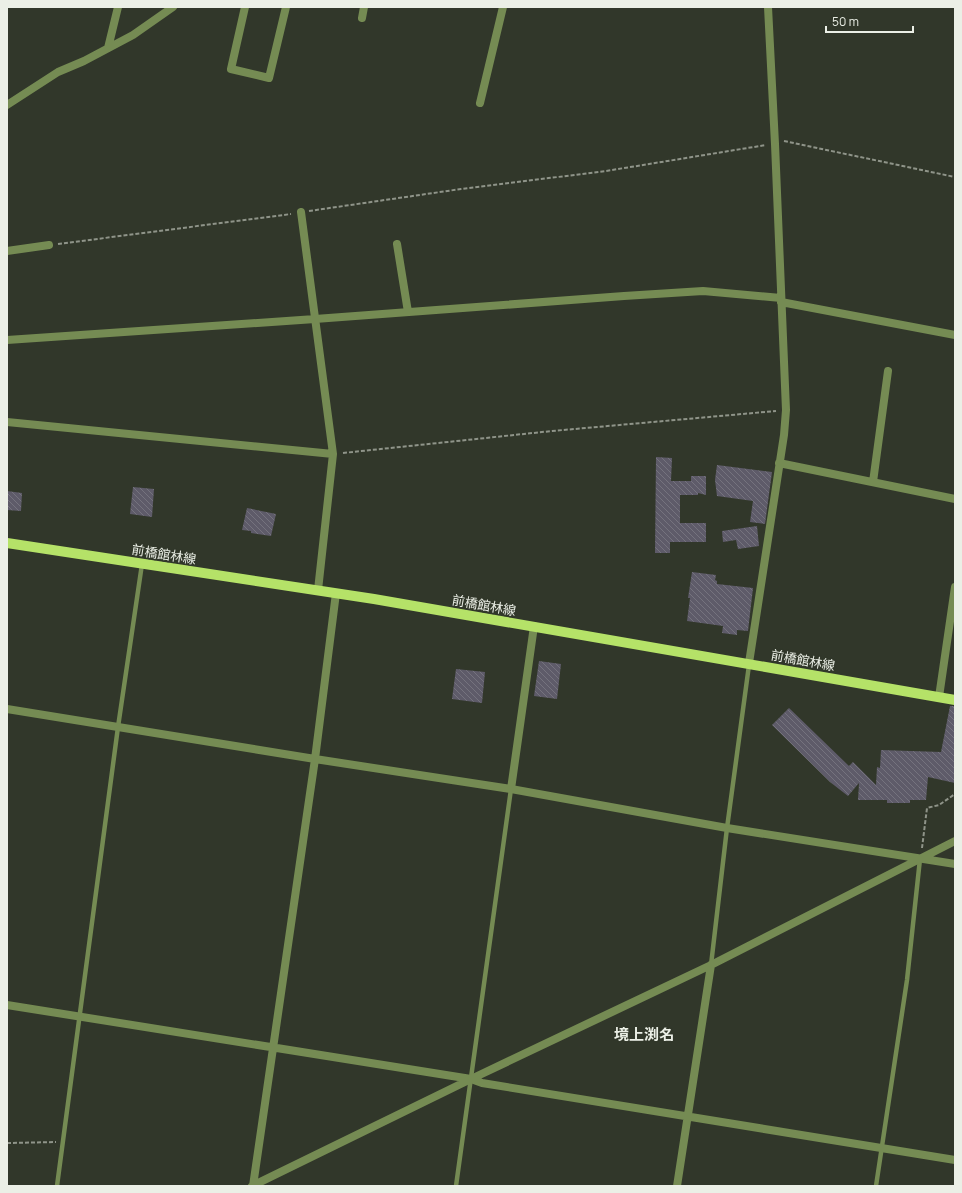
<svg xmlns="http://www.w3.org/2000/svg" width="962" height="1193" viewBox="0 0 962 1193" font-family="Manrope,'Noto Sans JP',sans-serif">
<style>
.building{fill:url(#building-back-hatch)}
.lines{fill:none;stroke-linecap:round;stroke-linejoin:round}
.path{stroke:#8f9489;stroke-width:2;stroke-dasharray:4 2;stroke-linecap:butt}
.lane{stroke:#758b53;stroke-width:4.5}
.street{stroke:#758b53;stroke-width:8}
.primary{stroke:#b5e268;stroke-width:10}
.labels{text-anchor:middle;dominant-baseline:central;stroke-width:3;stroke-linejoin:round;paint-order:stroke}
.street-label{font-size:13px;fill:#ebefe6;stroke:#31372a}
.quarter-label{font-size:15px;font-weight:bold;fill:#ebefe6;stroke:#31372a}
</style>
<defs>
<pattern id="building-back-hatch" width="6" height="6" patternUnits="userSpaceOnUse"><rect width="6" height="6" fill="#5e5b69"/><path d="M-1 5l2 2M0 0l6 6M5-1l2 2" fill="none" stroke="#75737e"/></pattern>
</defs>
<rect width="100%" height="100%" fill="#31372a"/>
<path class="building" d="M656,457L672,458L671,481H691V476H706V495L698,493V495H680V523H706V542H670V553H655Z
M717,465L772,472L765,524L750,522L753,501L717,496L715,480Z
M133,487L154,489L152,517L130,514Z
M7,491L22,493L21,511L7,510Z
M247,508L276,514L271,536L251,533V531L242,530Z
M757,526L759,546L738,549L736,540L723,542L722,531Z
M692,572L716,575L715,580L717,581V584L753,588L748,631L737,630V635L722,633L723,626L687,621L690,598H688Z
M539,661L561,664L557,699L534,696Z
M456,669L485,672L482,703L452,699Z
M950,706H955V783L928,777L926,800H910V803H887V800H858L859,783L848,796L830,782L772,725L789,708L849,766L853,762L876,785L877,767L880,768L881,750L941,752Z"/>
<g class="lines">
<path class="path" d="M784,141L955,177
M309,211L461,189L606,171L766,145
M58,244L291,214
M343,453L552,431L776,411
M922,848L927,808L939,805L955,794
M7,1143L56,1142"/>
<path class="lane" d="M711,965L727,828L749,665
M57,1186L118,727L142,564
M456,1186L511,789
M876,1186L907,980L920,859"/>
<path class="street" d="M245,7L231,69L269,78L286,7
M362,18L364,7
M108,48L118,7
M480,103L503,7
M7,105L58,72L84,61L133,35L173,7
M301,212L333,454L318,590
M397,244L408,312
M7,251L49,245
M781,302L955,335
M7,340L315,319L624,296L703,291L781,298
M7,422L333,454
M779,463L955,499
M873,482L888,371
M749,663L784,435L786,410L775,144L768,7
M939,697L955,587
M7,709L315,759L511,789L727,828L955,864
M511,789L534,626
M7,1005L471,1079L482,1083L955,1160
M252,1186L471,1079L711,965L955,841
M253,1186L315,759L336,593
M677,1186L711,965"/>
<path class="primary" d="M7,543L374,599L955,700"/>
</g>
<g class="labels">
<g class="street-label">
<text transform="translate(164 554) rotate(9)">前橋館林線</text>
<text transform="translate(484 605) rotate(10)">前橋館林線</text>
<text transform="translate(803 660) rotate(10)">前橋館林線</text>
</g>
<g class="quarter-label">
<text x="644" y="1034">境上渕名</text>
</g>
</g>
<rect width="962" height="1193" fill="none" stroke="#ebefe6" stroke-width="16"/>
<path d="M826 26v6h87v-6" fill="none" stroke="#ebefe6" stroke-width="2"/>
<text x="832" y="26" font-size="12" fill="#ebefe6" stroke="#31372a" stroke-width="3" paint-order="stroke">50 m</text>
</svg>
